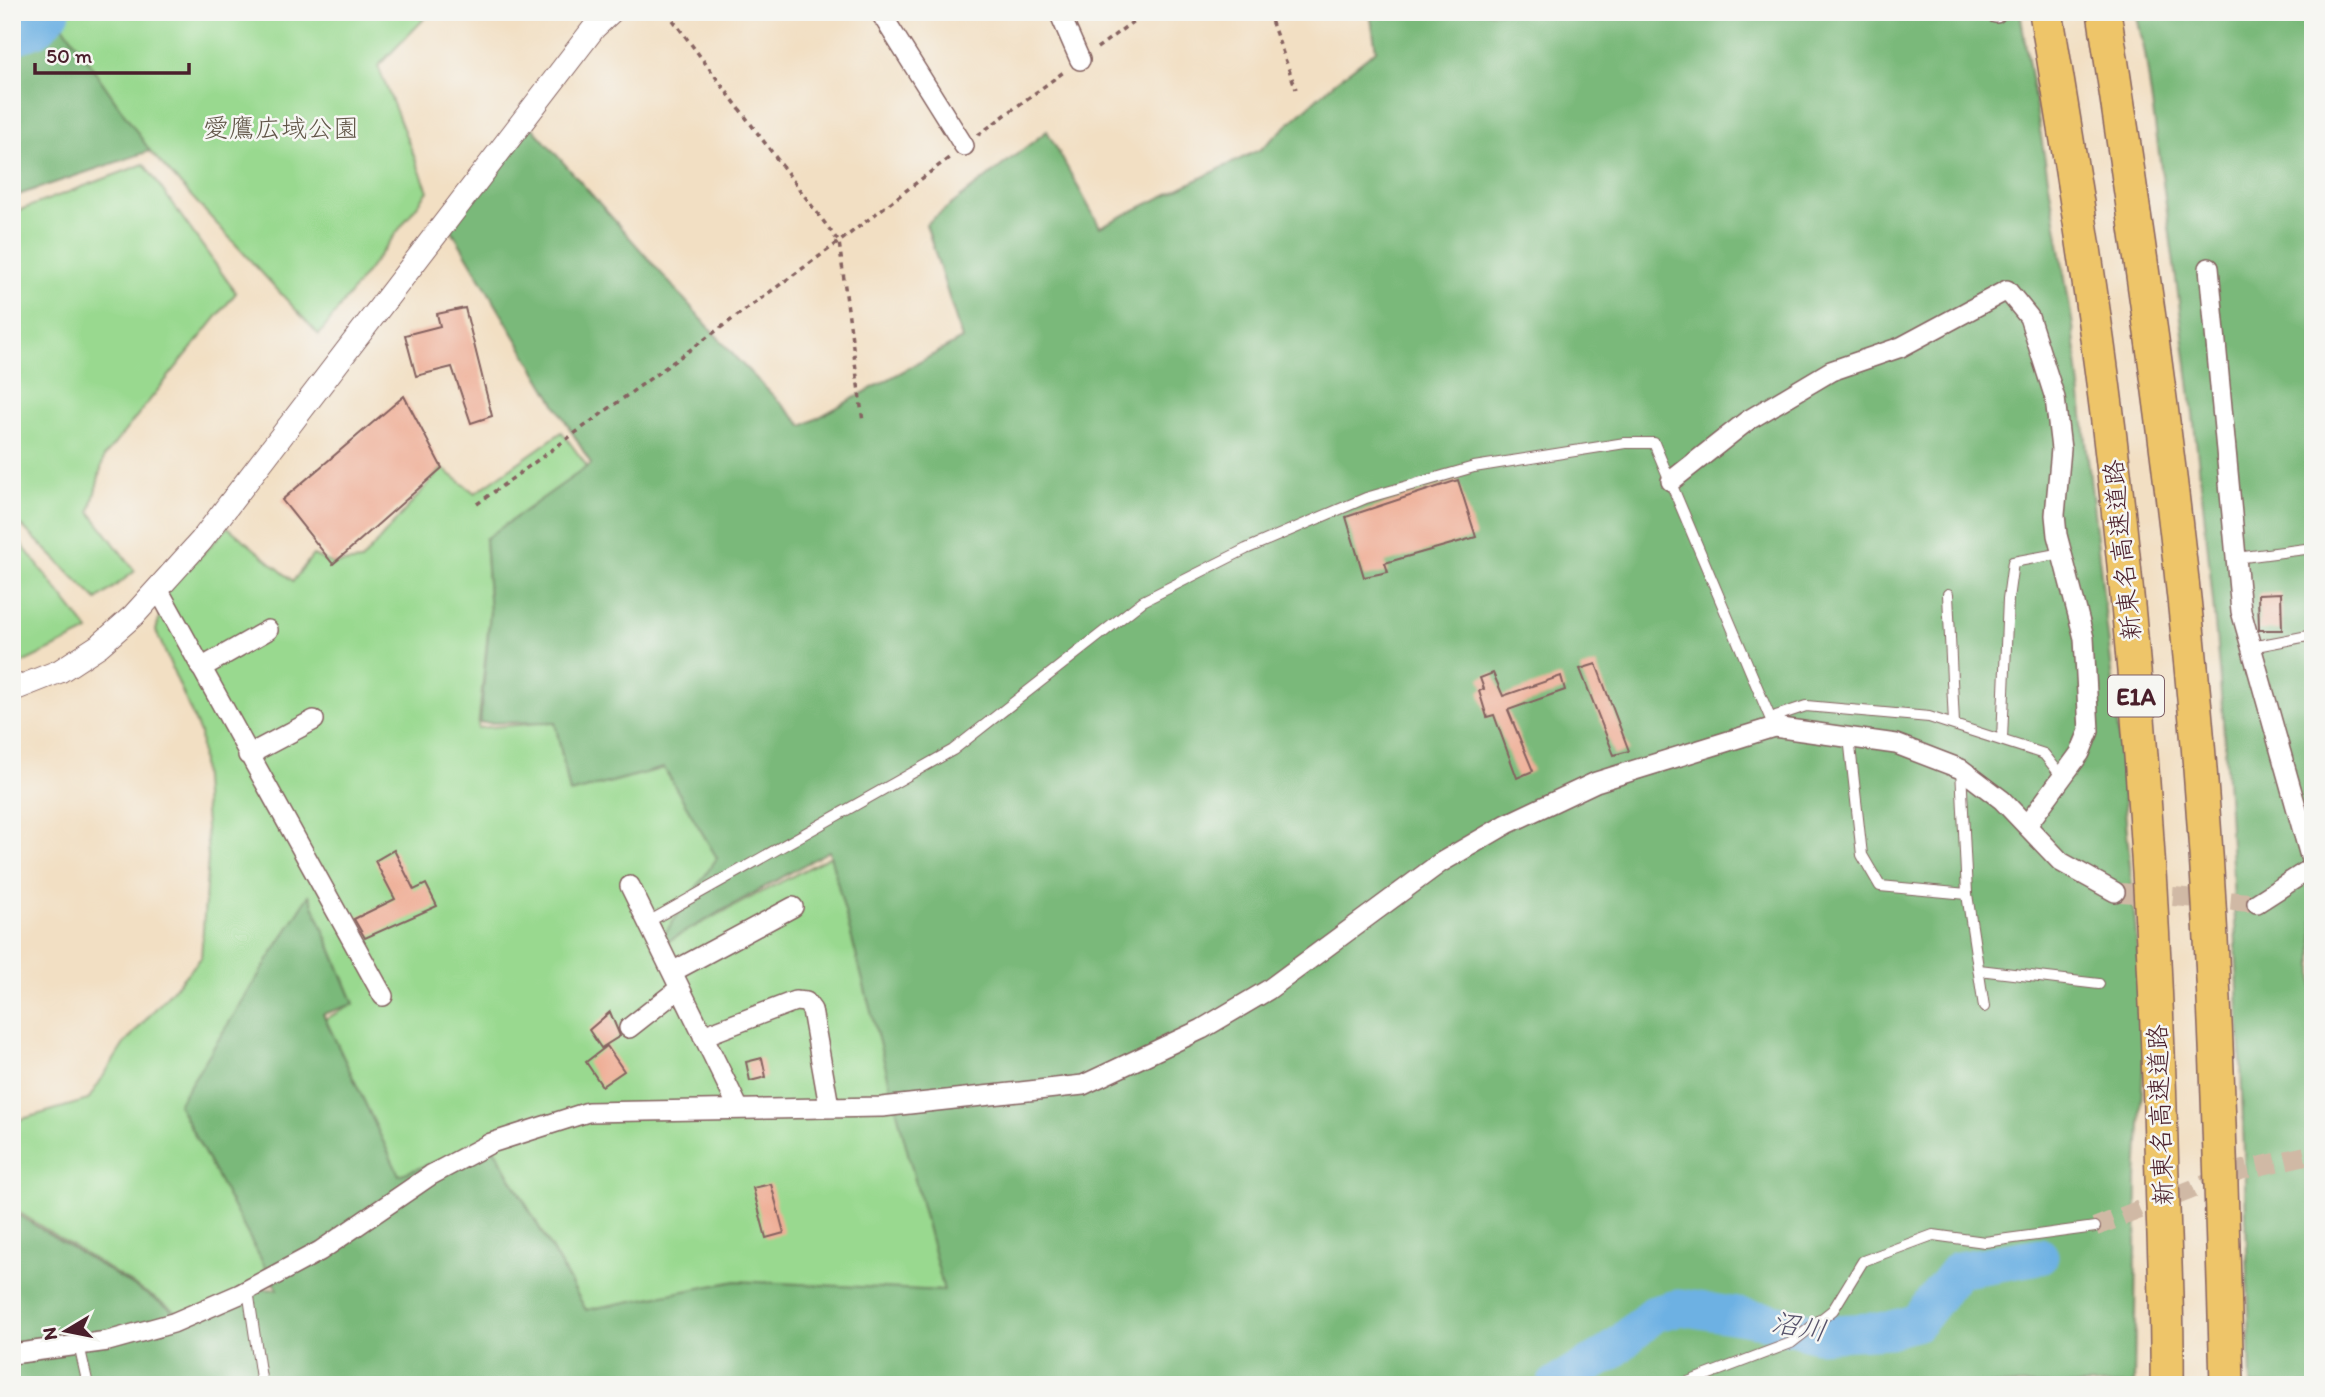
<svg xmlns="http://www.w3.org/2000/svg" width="2325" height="1397" viewBox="0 0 2325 1397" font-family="Itim,'Klee One',sans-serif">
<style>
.green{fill:#99d98f;stroke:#727c5d;stroke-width:2}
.forest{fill:#7ab97a;stroke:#626c52;stroke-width:2}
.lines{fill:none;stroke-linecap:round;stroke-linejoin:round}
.river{stroke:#6db1e3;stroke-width:37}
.building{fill:#efaf97}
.minor-tunnel{stroke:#d0b9a5;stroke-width:19;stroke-dasharray:19 10;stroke-linecap:butt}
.service-casing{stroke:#856260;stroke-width:12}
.minor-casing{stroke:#856260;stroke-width:22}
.tertiary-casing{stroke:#856260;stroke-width:25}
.motorway-casing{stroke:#856260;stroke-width:36}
.path{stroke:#856260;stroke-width:3.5;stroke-dasharray:5 5;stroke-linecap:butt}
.service{stroke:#fff;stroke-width:10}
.minor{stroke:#fff;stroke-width:19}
.tertiary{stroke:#fff;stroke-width:23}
.motorway{stroke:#eec569;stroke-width:33}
.labels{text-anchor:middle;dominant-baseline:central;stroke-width:5;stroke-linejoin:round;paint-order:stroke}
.shield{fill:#f6f6f2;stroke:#7e6067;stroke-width:2}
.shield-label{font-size:24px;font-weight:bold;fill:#4a1f2b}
.park-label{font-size:26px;fill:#625749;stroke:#f6f6f2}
.street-label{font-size:26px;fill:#4a1f2b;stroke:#f6f6f2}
.water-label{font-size:28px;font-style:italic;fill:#56526b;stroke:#f6f6f2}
</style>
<rect width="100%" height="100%" fill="#f6f6f2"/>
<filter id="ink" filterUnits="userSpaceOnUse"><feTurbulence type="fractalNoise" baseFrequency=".0143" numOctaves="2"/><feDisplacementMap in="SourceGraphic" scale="14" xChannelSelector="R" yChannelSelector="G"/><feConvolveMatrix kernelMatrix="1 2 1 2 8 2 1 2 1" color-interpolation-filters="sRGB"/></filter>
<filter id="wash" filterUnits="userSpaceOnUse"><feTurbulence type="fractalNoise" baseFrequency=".00686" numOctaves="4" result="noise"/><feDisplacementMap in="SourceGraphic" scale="28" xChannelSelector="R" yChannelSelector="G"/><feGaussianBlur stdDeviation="1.57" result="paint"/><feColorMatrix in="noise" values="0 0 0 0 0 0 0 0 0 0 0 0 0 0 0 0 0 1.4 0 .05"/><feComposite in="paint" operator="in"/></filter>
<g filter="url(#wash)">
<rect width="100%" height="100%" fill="#f2dfc3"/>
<path class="green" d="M45,12H431L378,66L428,191L319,335L99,96Z
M144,164L236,293L104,457L90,512L135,571L97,600L12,516V432L17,426L12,418V213Z
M562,432L591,472L485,539L490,612L478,728L555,722L570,793L664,768L718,858L661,944L831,856L945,1291L728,1283L586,1310L497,1153L399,1176L325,1019L354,1004L309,895L274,1282L191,1321L12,1208V1122L88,1100L124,1044L201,958L208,858L200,733L156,631L165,593L228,527L293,581L313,555L333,564L361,561L442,468L475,493Z
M12,532L89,631L12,668Z"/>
<path class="forest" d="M12,12H54L150,151L12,197Z
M1370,12H2020L2073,326L2116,708L2145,1035L2137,1179L2134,1385H12V1211L190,1321L248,1290L277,1289L178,1104L309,895L354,1004L323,1014L399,1175L491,1143L586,1310L736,1281L944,1291L829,851L654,949L717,858L664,768L570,793L555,722L480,723L490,612L485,539L591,464L445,219L524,118L737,359L803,426L962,339L926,224L1047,131L1100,227L1261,149L1334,83L1376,50Z
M2136,12H2313V1385H2251C2245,1183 2240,982 2227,780C2212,537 2179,294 2145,53Z"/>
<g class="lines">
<path class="river" d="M12,37L36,29L52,12
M1555,1385L1611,1352L1654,1314L1680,1307L1770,1321L1817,1334L1889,1330L1917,1322L1958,1270L2040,1256"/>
</g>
<g id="blocks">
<path class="building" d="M465,308L492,416L471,423L452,367L416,376L405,335L440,326L437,314Z
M404,396L442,468L333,564L282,500Z
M1458,480L1476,537L1385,563L1388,572L1364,577L1346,517Z
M2281,593L2282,630H2259L2258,594Z
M1596,664L1629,751L1614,755L1580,669Z
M1493,673L1503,696L1561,676L1565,690L1508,710L1533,771L1517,778L1494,715L1487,717L1479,691L1484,689L1480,678Z
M394,850L414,890L426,884L437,906L365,938L354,919L395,899L375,861Z
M610,1012L620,1036L601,1048L589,1030Z
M607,1046L624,1071L602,1086L586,1062Z
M762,1058L766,1077L750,1081L746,1062Z
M771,1184L784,1233L766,1238L753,1188Z"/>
</g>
</g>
<g filter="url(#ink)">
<use href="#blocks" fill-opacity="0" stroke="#856260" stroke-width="2"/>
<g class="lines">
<path class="minor-tunnel" d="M2115,892L2257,903
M2095,1227L2242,1170L2313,1154"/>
<defs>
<path id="service" d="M2236,558L2313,548
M1948,594L1954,724
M2251,647L2313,635
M1774,727L1776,716L1806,706L1929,717L2044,754L2063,778
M1849,737L1862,855L1880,886L1967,894L1961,769
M2002,739L2008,599L2013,562L2062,553
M1967,894L1984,1007
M648,922L953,750L1143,601L1246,549L1366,498L1474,467L1625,443H1654L1774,727
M1979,970L2099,984
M248,1290L262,1385
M79,1345L88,1385
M1680,1385L1791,1343L1833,1310L1863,1261L1933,1235L1985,1242L2095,1227"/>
<path id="minor" d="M880,12L964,146
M1059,12L1080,60
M1996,12V13
M2209,268L2241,611L2313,867
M1671,481L1747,421L1831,371L1901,347L2007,290L2029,317L2055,398L2061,449L2055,515L2057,535L2084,638L2089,731L2080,753L2027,825
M158,589L383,996
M201,668L268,630
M248,755L314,720
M630,886L739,1109
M2257,903L2313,867
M672,972L793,907
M629,1028L680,988
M703,1036L795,1001L806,1002L812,1010L829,1106
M12,1354L108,1341L173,1323L240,1294L320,1251L431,1175L491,1143L588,1112L882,1107L1083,1085L1202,1029L1268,990L1440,863L1507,824L1596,782L1774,727L1896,744L1961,769L2002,800L2061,862L2115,892"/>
<path id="tertiary" d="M12,690L60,671L100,645L134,615L201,541L594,28L611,12"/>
<path id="motorway" d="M2046,12C2069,151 2092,290 2109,430C2139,678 2156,927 2162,1177C2164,1246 2168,1315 2167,1385
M2104,12C2142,263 2180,515 2200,769C2216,974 2221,1179 2227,1385"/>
</defs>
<use href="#service" class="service-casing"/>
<use href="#minor" class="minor-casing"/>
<use href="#tertiary" class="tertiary-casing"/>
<use href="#motorway" class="motorway-casing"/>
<path class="path" d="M667,12L839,242L863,422
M1268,12L1296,89
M1097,48L1146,12
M978,135L1065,71
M477,504L839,242L950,157"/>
<use href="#service" class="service"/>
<use href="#minor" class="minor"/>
<use href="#tertiary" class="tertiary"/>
<use href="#motorway" class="motorway"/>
</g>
</g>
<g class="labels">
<rect class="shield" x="2108" y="675.5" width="56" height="41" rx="5"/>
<g class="shield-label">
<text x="2136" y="696">E1A</text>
</g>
<g class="park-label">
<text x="281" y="128">愛鷹広域公園</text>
</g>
<g class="street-label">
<text transform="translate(2122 550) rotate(-96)">新東名高速道路</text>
<text transform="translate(2160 1115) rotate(-92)">新東名高速道路</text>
</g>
<g class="water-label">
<text transform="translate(1799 1326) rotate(10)">沼川</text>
</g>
</g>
<rect width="2325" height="1397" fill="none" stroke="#f6f6f2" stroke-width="42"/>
<g transform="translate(66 1331) rotate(260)" stroke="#f6f6f2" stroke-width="5" paint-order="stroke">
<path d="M0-5L12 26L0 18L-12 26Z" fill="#4a1f2b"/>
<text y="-10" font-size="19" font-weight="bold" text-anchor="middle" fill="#4a1f2b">N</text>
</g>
<path d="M35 63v10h154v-10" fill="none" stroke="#4a1f2b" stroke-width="3.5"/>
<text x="46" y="63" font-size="21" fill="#4a1f2b" stroke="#f6f6f2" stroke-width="5" paint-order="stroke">50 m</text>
</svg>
